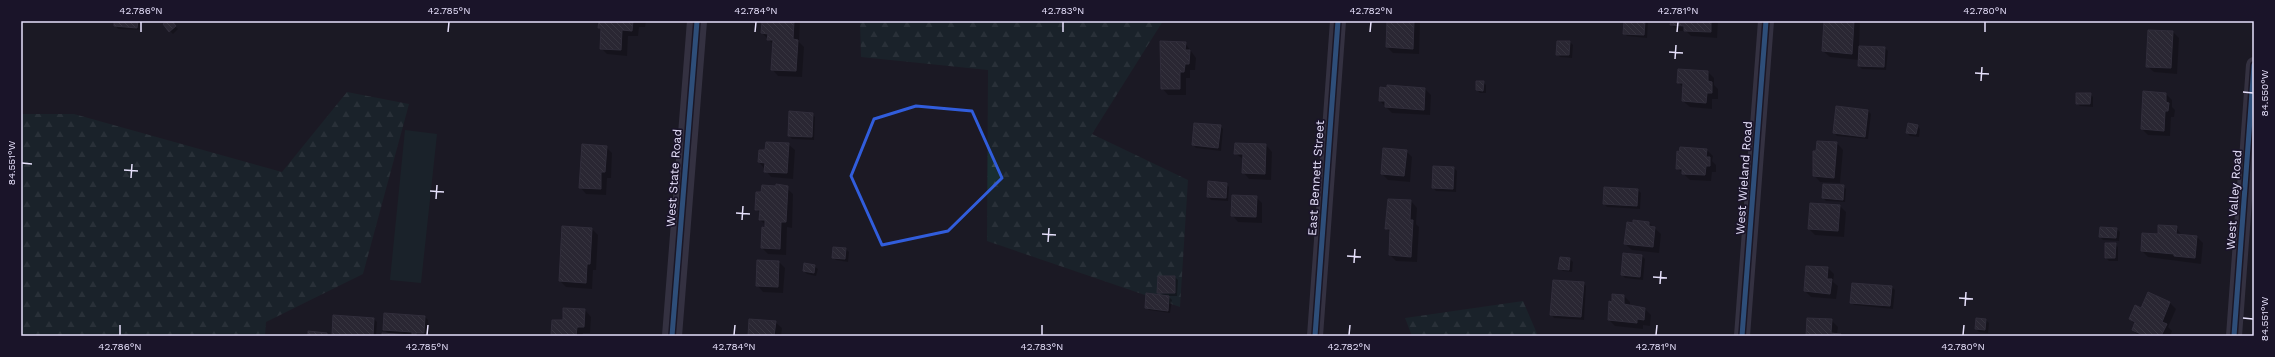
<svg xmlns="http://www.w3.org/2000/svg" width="2275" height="357" viewBox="0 0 2275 357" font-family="'Work Sans',sans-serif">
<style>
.green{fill:#192e31}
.forest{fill:url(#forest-firs)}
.shadow{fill:#0007}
.building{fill:url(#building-back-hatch);stroke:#4a4556}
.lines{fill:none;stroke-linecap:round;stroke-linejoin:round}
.minor{stroke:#524f64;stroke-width:16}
.tertiary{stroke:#524f64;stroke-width:20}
.cycleway-casing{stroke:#1a1429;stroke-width:8}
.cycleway{stroke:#468fdf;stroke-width:5}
.marked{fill:none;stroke:#315ddc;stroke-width:3;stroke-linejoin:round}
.ticks{fill:none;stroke:#e6e0fb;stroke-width:1.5}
.labels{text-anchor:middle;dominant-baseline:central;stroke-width:3.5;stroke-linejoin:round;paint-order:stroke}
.street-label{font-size:12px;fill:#e6e0fb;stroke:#1a1429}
.neatline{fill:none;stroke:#e6e0fb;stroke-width:1.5}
.ticks-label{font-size:10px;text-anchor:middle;fill:#e6e0fb}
</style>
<defs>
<pattern id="forest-firs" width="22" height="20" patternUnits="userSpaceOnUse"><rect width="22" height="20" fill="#192e31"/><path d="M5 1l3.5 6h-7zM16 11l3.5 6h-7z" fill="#3a4c50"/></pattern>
<pattern id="building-back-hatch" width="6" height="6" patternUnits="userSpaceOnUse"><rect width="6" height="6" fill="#3c3845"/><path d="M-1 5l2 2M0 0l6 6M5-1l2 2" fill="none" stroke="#585461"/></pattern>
</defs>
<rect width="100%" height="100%" fill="#1c1924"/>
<path class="green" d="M405,130L437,134L421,283L390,280Z"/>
<path class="forest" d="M860,21H1163L1092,134L1188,180L1180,307L987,241L988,70L861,57Z
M347,92L409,104L363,274L266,322L265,336H21V114H74L282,172Z
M1523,301L1538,336H1412L1405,318Z"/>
<path class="shadow" d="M115,21H140V30L118,29L115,25Z
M169,21L178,29L173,34L170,31Z
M596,21H646L645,27H639L638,36H628L627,56L607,54L601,48L602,30Z
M769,21H800L799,42L804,47L802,77L778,76L772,69L773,44L762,33Z
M1388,21H1418L1420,23L1419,54L1393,53L1387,47Z
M1625,21H1648L1647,38L1627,36L1624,33Z
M1672,21H1718L1717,38L1691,36L1686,31H1678L1671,25Z
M1825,21H1860L1859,47L1885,48L1888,51L1886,70L1862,69L1859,66V60L1830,57L1823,51Z
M2173,32L2179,38L2177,74L2154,72L2147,66Z
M1570,42L1573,45L1572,58L1560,57L1557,54Z
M1185,43L1196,58L1195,70H1190V78H1186V95H1168L1162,88Z
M1708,72L1714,78V85L1718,89V99H1712V109L1690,107L1683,101L1684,88L1678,82Z
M1483,82L1486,85V93H1480L1477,90Z
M1425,89L1431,95L1430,115L1392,113L1380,101Z
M2090,94L2093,97V107L2080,106L2077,103Z
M2166,94L2172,100V107L2175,110L2174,117H2171L2170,136L2148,135L2142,129Z
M1868,111L1871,114L1868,139L1837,136L1834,133Z
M812,114L815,117L814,140L792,139L789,136Z
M1220,126L1223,129L1221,151L1196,148L1193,145Z
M1917,126L1920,129L1919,137L1910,136L1907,133Z
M1837,143L1843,150L1840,183L1820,182L1814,175Z
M788,144L795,150L793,179L771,177L759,162L766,151Z
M1266,145L1272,152L1271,180L1249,179L1243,172L1244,160L1235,153Z
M606,147L612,153L611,178H607L606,195L586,194L580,187Z
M1707,150L1713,156L1712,161L1716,165V172H1712L1711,181L1690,180L1677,168L1680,153Z
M1406,151L1412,157L1410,182L1388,180L1382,174Z
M1454,168L1457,171L1456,192L1436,191L1433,188Z
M1226,184L1229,187L1228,201L1211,200L1208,197Z
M783,185L793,194L792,228L787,227L786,255L768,254L762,248L766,225L760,220L761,214L756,209L763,186Z
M1843,186L1846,189L1845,202L1826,201L1823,198Z
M1638,190L1641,193L1640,209L1607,207L1604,204Z
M1256,197L1262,203V223L1238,222L1232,215Z
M1411,201L1417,208L1416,224L1419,227L1417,262L1396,261L1390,255L1391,233L1386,228Z
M1811,204L1840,206L1846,212L1844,237L1815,235L1809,229Z
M1649,223L1661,234L1659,253L1632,250L1625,244Z
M2176,227L2182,236L2197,237L2203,243L2201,264L2148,257L2142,251L2159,235Z
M592,229L598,235L596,270H593L592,289L566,287L560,281Z
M2117,229L2120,232L2119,241L2103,240L2100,237Z
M2115,244L2118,247V261H2109L2106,258Z
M846,249L849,252L848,262L836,260L833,257Z
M1642,256L1645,259L1643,280L1625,278L1622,275Z
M1570,259L1573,262L1572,272L1563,271L1559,268Z
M779,262L785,268L783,293L763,292L757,285Z
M814,266L818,269L816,276L807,274L804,271Z
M1828,268L1834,274L1833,282L1838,286L1836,299L1811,297L1805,291Z
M1175,277L1178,280L1177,296H1168L1172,300L1170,313L1149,310L1146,307L1162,296L1158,292Z
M1583,283L1586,286L1584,320L1554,318L1551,314Z
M1892,287L1895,290L1893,309L1854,305L1851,302Z
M1624,296L1630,302V306L1645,309L1651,315L1650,326L1643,325V329L1615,326L1609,320L1613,303Z
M2170,303L2176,309L2168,327L2172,331L2170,336H2139L2133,330L2135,324L2130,319L2142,309Z
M585,310L591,317L590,333H583L582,336L552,335L563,321Z
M385,314L425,317L428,320L427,336H383L389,334L384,330Z
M374,319L377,322L376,336H333Z
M1977,319L1986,320L1989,323L1988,333L1979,332L1976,329Z
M1831,320L1838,327L1837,334L1842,336H1807Z
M775,322L782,328L781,336H749Z"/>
<path class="building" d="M114,21H138L137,28L114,26Z
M167,21H172L176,26L169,32L163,24Z
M599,21H633L632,31L622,30L621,50L600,49L601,28H598Z
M762,21H794L793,39L798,40L796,71L771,70L773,40H767L768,34L761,33Z
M1387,21H1414L1413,49L1386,47Z
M1624,21H1645L1644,35L1623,34Z
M1671,21H1711V32L1684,31V26L1670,25Z
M1824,21H1854L1852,54L1822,51Z
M2148,30L2173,31L2171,68L2146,67Z
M1160,41L1186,42L1185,50H1190L1189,64H1185L1184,72H1180V89H1161Z
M1557,41H1570L1569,55H1556Z
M1859,46L1885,47L1884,67L1858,66Z
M1678,69L1708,71V81L1712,82V93H1707L1706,103L1682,101L1683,83H1677Z
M1476,81H1484L1483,91L1476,90Z
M1387,85L1425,88L1424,110L1385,107V101H1379L1380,87L1387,88Z
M2143,91L2166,93V102L2169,103L2168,111H2165L2164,131L2141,129Z
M2076,93H2091L2090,104H2076Z
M1836,106L1868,110L1865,137L1833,133Z
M789,111L813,113L812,137L788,136Z
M1194,123L1221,125L1218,148L1192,145Z
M1908,123L1918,125L1916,134L1906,133Z
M1817,141L1837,142L1834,178L1813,176V151H1816Z
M766,142L789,143L787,173L764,172L765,163L758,162L759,150H765Z
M1235,143L1266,144L1265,174L1242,173L1243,154H1234Z
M582,144L607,146L605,172H601V189L579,188Z
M1680,147L1707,149L1706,157H1710V166H1706L1705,175L1682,174V169H1676L1677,151L1679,152Z
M1383,148L1407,150L1404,176L1381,174Z
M1433,166L1454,167L1453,189L1432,188Z
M1208,181L1227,183L1226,198L1207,197Z
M776,184L788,186L786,222H781L780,249L761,248L762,227L765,228V220H759L760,210H755L756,192H761L762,185L776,186Z
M1823,184L1844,185L1843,200L1822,198Z
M1604,187L1638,189L1637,206L1603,204Z
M1232,195L1257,196L1256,217L1231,216Z
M1388,199L1411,200L1410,220H1413L1411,257L1389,255L1390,229H1385Z
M1810,203L1840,205L1838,231L1808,229Z
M1633,220L1649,222V226L1655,227L1653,247L1624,244L1627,222L1633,223Z
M2158,225L2177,226L2176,234L2197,236L2195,258L2174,256V254L2141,251L2142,233L2158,234Z
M562,226L592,228L590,264H587L586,283L559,281Z
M2100,227L2117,228L2116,238L2099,237Z
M2105,243H2116L2115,258H2105Z
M833,247L846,248L845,259L832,258Z
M1623,253L1642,255L1640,277L1621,275Z
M1560,257L1570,258L1569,270L1558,269Z
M757,260L779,261L778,287L756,286Z
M804,263L815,265L814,273L803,271Z
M1806,266L1828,267L1827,279H1832L1830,294L1804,291Z
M1158,276H1175V293H1157Z
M1553,280L1584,282L1581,317L1550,315Z
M1852,283L1892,286L1890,306L1850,303Z
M2148,292L2170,302L2162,322L2167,324L2161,336H2145L2132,330L2135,322L2129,319L2135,305L2141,308Z
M1146,293L1169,296L1168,311L1145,308Z
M1612,294L1624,295V304L1645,308L1644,320L1637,319V323L1608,320L1609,301L1612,302Z
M563,308L585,309L584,327H577L576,336L551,335L552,320H563Z
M384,313L425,316L424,333H416V336H422H382V333L412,335V332L383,330Z
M333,315L374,318L373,336H332Z
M1807,318L1832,319L1831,333L1841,334V336H1806Z
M1976,318L1986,319L1985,330L1975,329Z
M749,319L776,321L774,336H748Z
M308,331L327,333V336H308Z"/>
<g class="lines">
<path class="minor" d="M1315,336L1338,21
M1742,336L1766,21
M2234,336L2254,65"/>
<path class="tertiary" d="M672,336L697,21"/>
<defs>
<path id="cycleway" d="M672,336L697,21
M1315,336L1338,21
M1742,336L1766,21
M2234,336L2254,65"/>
</defs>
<use href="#cycleway" class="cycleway-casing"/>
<use href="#cycleway" class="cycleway"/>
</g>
<path d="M0 0H2275V357H0ZM916,106L972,111L1002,178L948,231L882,245L851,176L874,119Z" fill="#1c1924" fill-opacity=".55" fill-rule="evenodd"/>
<path class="marked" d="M916,106L972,111L1002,178L948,231L882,245L851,176L874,119Z"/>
<path class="ticks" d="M141,32V22M448,32L449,22M755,32L756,22M1063,32V22M1370,32L1371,22M1677,32L1678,22M1985,32V22M1669,52L1683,53M1675,59L1676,45M1975,73L1989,74M1981,81L1982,67M2243,92L2253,93M22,163L32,164M124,170L138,171M131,178L132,164M430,191L444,192M436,199L437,185M736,213L750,214M742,220L743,206M1042,234L1056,235M1048,242L1049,228M1347,256L1361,257M1354,263L1355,249M1653,277L1667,278M1660,284L1661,271M1959,298L1973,299M1965,306L1966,292M2243,318L2253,319M120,335V325M427,335L428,325M734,335L735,325M1042,335V325M1349,335L1350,325M1656,335L1657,325M1963,335L1964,325"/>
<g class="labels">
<g class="street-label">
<text transform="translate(674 178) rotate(-86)">West State Road</text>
<text transform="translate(1316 178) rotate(-86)">East Bennett Street</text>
<text transform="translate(1744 178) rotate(-86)">West Wieland Road</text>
<text transform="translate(2234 200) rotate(-86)">West Valley Road</text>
</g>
</g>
<rect width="2275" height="357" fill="none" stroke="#1a1429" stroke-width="44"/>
<rect x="22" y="22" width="2231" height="313" class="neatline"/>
<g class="ticks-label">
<text x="141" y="14">42.786°N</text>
<text x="449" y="14">42.785°N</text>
<text x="756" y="14">42.784°N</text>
<text x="1063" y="14">42.783°N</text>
<text x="1371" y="14">42.782°N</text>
<text x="1678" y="14">42.781°N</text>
<text x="1985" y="14">42.780°N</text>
<text transform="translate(2264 93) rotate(-90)" y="4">84.550°W</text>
<text transform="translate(11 163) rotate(-90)" y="4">84.551°W</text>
<text transform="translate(2264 319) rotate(-90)" y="4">84.551°W</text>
<text x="120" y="350">42.786°N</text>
<text x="427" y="350">42.785°N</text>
<text x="734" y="350">42.784°N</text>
<text x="1042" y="350">42.783°N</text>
<text x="1349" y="350">42.782°N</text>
<text x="1656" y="350">42.781°N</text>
<text x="1963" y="350">42.780°N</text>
</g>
</svg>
